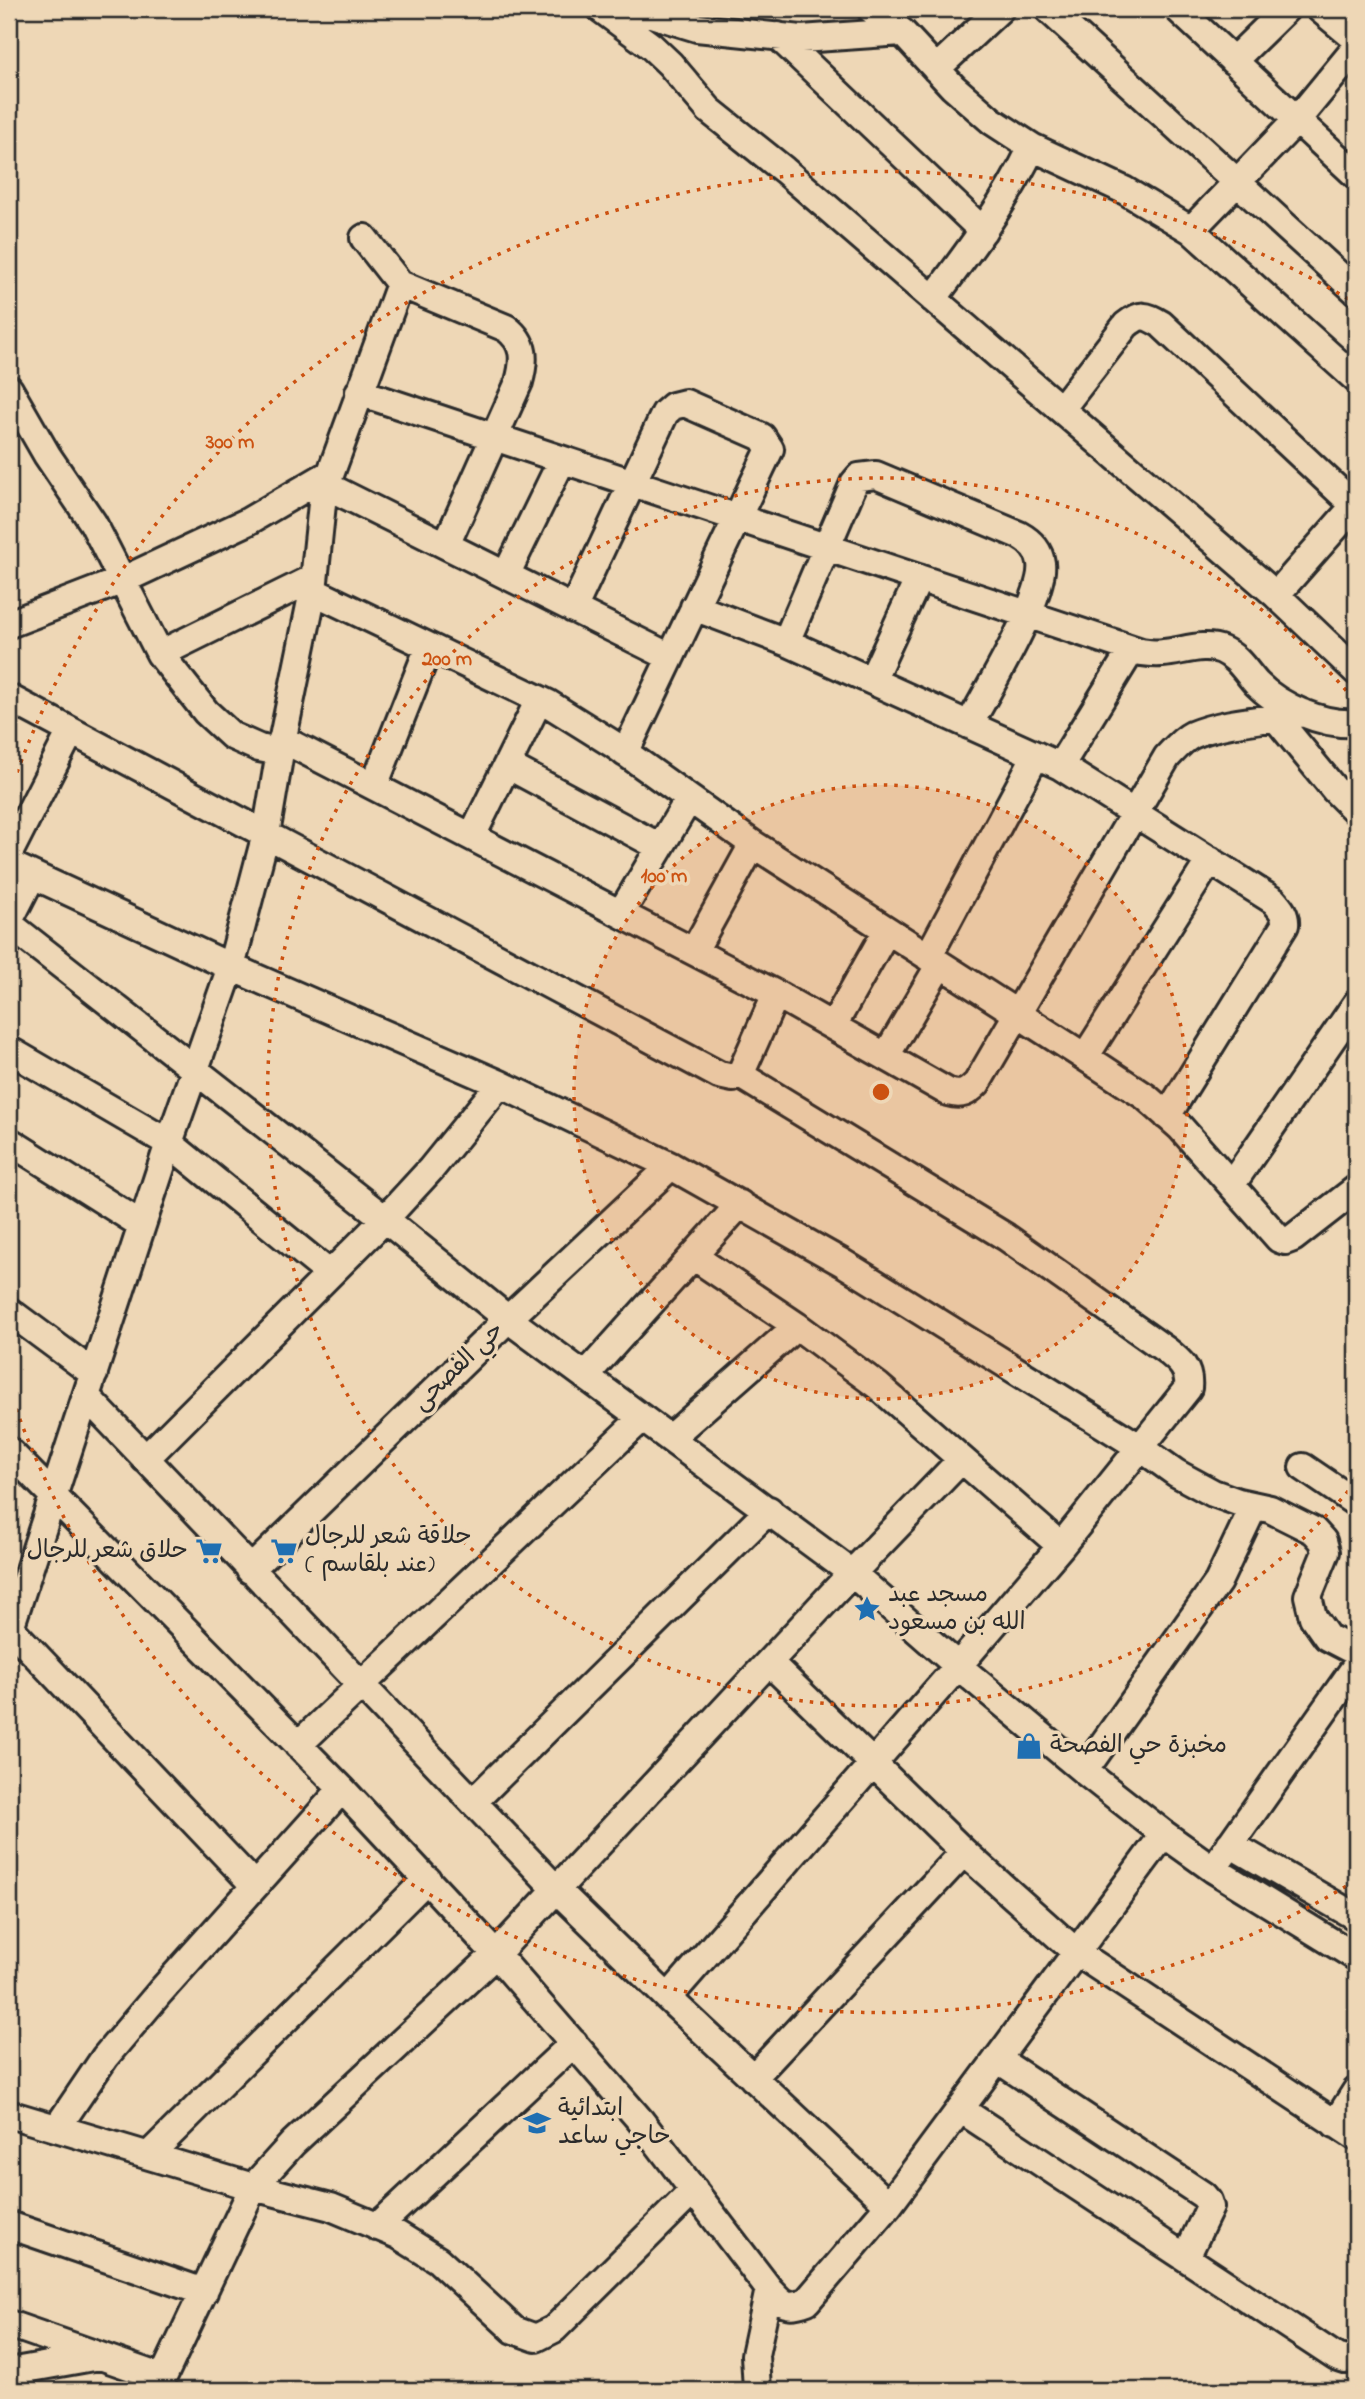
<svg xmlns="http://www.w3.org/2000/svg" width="1365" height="2399" viewBox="0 0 1365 2399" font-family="'Indie Flower','Playpen Sans Arabic',sans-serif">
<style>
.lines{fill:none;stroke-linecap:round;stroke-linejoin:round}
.minor-casing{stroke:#2b2b2b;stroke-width:32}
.minor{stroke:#eed7b6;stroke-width:26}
.ring{fill:none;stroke:#cc5211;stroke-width:3.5;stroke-dasharray:3.5 7}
.labels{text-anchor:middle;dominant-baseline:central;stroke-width:7;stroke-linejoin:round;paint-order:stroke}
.street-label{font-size:24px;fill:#2b2b2b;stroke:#eed7b6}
.poi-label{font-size:24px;fill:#2b2b2b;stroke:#eed7b6;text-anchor:start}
.centre{fill:#cc5211;stroke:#eed7b6;stroke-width:3.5}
.ring-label{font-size:21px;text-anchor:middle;font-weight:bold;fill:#cc5211;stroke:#eed7b6;stroke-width:7;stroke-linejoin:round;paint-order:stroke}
</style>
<rect width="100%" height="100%" fill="#eed7b6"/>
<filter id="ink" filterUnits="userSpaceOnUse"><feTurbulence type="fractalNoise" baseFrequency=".0143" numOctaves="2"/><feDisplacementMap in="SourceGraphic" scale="14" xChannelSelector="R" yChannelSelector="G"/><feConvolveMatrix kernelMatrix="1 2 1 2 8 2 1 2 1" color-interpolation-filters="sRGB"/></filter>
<g filter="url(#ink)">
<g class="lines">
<defs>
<path id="minor" d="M601,9L651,46L670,64L709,110L784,170L1276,595L1356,671
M635,9L697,28L801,39L902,32L953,87L992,121L1032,147L1124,190L1191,230L1356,379
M871,9L902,32
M1048,9L1356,291
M1178,9L1356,175
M1320,9L1356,39
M778,36L983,231
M1233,61L1286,9
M936,69L1000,9
M1191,230L1296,121L1356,48
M400,284L506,328C526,343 525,360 519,382L446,545
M933,299C970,250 1006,202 1032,147
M9,389L47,455L93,523L160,654L206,712L232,736L259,748L280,752
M359,392L1141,652C1148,653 1156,654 1163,653C1181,652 1204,642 1222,650C1238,657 1246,672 1257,684C1280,707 1324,726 1356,723
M1061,409L1126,325C1141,313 1145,315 1161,324L1355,506
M325,485L670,657
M506,575L562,460
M313,591L549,704L613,744L753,844L1102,1068L1146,1097L1180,1127L1279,1239L1285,1241L1293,1238L1356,1189
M1276,595L1356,504
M694,607L786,642L1060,766L1274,901C1281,909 1286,915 1285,925L1167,1116
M573,609L665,413L673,406L685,403L762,437L770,449L625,753
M9,624L123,580L247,522L329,474
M786,642L854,483L859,477L876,475L1019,535C1030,541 1039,549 1041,563C1046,595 986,693 969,725
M160,654L314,578
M872,680L919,578
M9,698L719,1075L733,1078L740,1075L1006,1237L1166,1350C1180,1361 1190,1369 1188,1388L1061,1546L958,1666L668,1998
M1276,718L1335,790L1356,811
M282,739L776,994L948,1092C962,1096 967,1093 977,1083L1167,757C1175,749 1182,740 1192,735C1222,722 1270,719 1303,713
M507,765L660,847
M1060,766L1132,649
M374,786L429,647
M472,836L539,700
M9,853L71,731
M9,864L231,967L500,1084L671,1166L843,1263L1141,1448L1176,1473L1213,1493L1238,1502L1270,1509L1314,1531L1323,1541L1326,1552L1308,1596L1313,1617L1327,1637L1356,1652
M621,913L689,799
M9,921L32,876
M9,924L385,1219L508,1319L852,1573L958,1666L1084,1771L1164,1834L1213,1869L1356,1957
M694,951L753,844
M928,957L1036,755
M833,1026L887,930
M9,1050L169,1143L330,1274
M886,1056L940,964
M1085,1057L1210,860
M740,1075L776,994
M9,1141L142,1225
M1232,1184L1356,1004
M693,1256L797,1326L878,1386L1061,1546
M9,1311L94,1374
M585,1376L740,1204
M86,1396L556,1889L668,1998L889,2205
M670,1438L797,1326
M9,1451L342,1789L496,1954L640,2120L769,2289C783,2304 786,2309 807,2301L889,2205L1164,1834
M145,1459L385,1219L431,1169L500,1084
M1303,1467L1356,1503
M250,1570L508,1319L671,1166
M10,1628L255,1886
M9,1631L169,1143L231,967L266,834L280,752L313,591L323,494L400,284L364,238
M769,1662L964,1852L1076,1952L1356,2137
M298,1745L642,1418
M1084,1771L1218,1582L1254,1506
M473,1802L769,1510
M1230,1844L1356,1917
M1213,1869L1356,1666
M997,2059L1203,2195L1208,2201L1210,2207L1186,2257
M753,2078L964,1852
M960,2109L1336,2357L1345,2360L1356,2357
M9,2114L253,2187L331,2207L398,2235L438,2260L514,2330L536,2338L554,2329L694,2190
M1335,2124L1356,2091
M57,2128L105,2057L160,1992L342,1789
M149,2155L427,1879
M9,2225L204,2292
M377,2227L574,2043
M9,2324L163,2378
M9,2372L99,2356
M157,2390L253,2187L293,2143L496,1954L852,1573L961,1460
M757,2390L755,2355L769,2289"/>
</defs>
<use href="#minor" class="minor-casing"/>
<use href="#minor" class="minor"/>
</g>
</g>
<circle cx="881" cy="1092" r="307" fill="#cc5211" fill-opacity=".12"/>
<g class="ring">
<circle cx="881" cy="1092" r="307"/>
<path d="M1355 1483A614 614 0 1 1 1355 701"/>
<path d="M1355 1881A921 921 0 0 1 10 1392M10 792A921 921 0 0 1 1355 303"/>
</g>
<defs>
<symbol id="supermarket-bare" viewBox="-9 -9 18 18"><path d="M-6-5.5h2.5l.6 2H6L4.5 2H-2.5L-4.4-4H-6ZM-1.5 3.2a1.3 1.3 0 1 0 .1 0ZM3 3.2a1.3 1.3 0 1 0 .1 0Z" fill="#1f6fb2" stroke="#eed7b6" stroke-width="2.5" paint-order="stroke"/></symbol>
<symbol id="sight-bare" viewBox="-9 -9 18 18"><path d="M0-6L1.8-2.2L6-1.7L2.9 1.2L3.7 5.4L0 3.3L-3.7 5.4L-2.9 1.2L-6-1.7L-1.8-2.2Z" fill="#1f6fb2" stroke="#eed7b6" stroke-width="2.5" paint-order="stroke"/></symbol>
<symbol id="shop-bare" viewBox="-9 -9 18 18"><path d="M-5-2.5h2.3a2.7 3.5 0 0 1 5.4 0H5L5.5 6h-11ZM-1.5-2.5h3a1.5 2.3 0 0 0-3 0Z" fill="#1f6fb2" stroke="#eed7b6" stroke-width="2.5" paint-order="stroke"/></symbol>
<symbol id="school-bare" viewBox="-9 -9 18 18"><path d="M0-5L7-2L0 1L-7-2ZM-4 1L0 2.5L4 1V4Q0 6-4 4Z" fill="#1f6fb2" stroke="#eed7b6" stroke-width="2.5" paint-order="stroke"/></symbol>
</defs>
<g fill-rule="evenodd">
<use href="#supermarket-bare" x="190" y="1532" width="38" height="38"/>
<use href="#supermarket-bare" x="265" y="1532" width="38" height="38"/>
<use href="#sight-bare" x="848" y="1590" width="38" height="38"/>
<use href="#shop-bare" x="1010" y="1727" width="38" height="38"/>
<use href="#school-bare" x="518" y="2104" width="38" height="38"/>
</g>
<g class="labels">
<g class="street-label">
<text transform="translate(459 1367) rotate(-44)">حي الفصحى</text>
</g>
<g class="poi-label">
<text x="305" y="1537">حلاقة شعر للرجال<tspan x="305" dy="28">( عند بلقاسم)</tspan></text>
<text x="188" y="1551" text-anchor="end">حلاق شعر للرجال</text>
<text x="888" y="1595">مسجد عبد<tspan x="888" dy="28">الله بن مسعود</tspan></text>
<text x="1050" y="1746">مخبزة حي الفصحة</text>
<text x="558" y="2109">ابتدائية<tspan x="558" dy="28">حاجي ساعد</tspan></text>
</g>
</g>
<circle cx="881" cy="1092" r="10" class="centre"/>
<g class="ring-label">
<text x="230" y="448">300 m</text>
<text x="447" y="665">200 m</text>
<text x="664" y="882">100 m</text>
</g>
<rect width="1365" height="2399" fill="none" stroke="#eed7b6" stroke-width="35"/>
<rect x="18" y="18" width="1330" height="2364" fill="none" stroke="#2b2b2b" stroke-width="2.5" filter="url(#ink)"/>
</svg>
